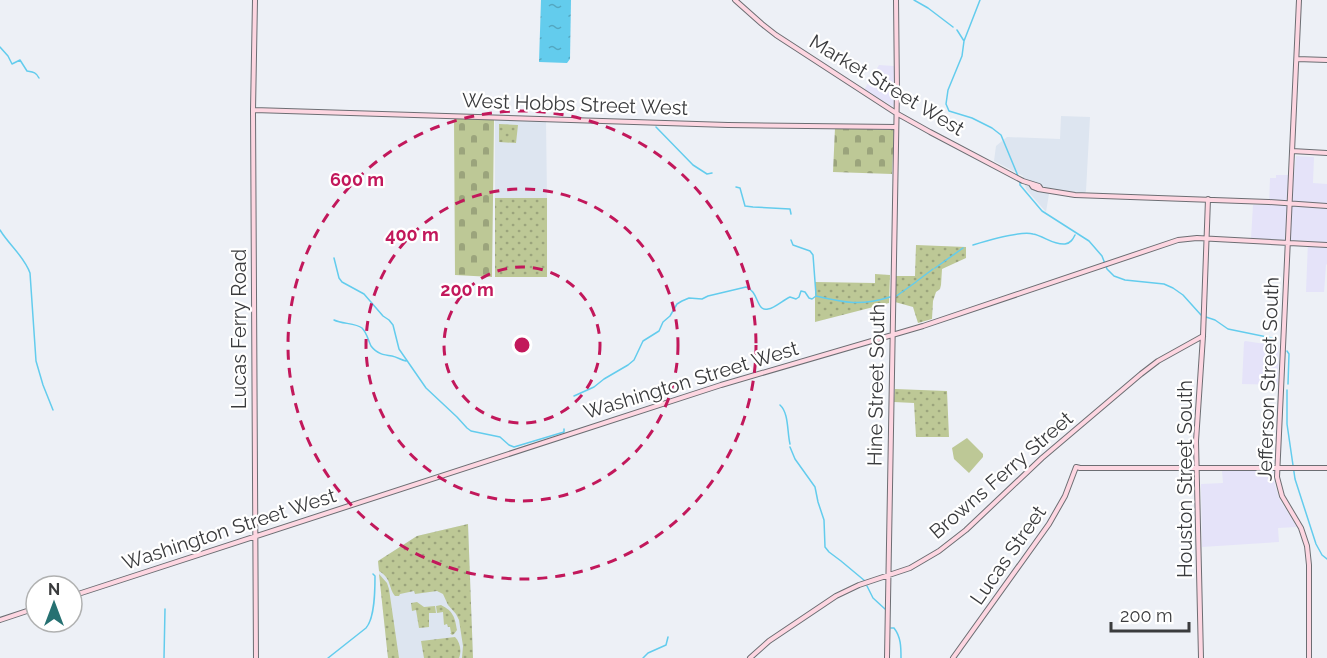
<svg xmlns="http://www.w3.org/2000/svg" width="1327" height="658" viewBox="0 0 1327 658" font-family="Raleway,sans-serif">
<style>
.commercial{fill:#e5e3f9}
.built{fill:#dde5f0}
.green{fill:url(#green-dots)}
.cemetery{fill:url(#cemetery-stones)}
.pitch{fill:#bdc896}
.water{fill:url(#water-ripples)}
.lines{fill:none;stroke-linecap:round;stroke-linejoin:round}
.stream{stroke:#63cced;stroke-width:1.5}
.secondary-casing{stroke:#6c6e73;stroke-width:6}
.secondary{stroke:#fdd6e1;stroke-width:4}
.ring{fill:none;stroke:#c2185b;stroke-width:3;stroke-dasharray:10 8}
.labels{text-anchor:middle;dominant-baseline:central;stroke-width:4.5;stroke-linejoin:round;paint-order:stroke}
.street-label{font-size:20px;fill:#3a3b3d;stroke:#fff}
.centre{fill:#c2185b;stroke:#fff;stroke-width:3}
.ring-label{font-size:18px;text-anchor:middle;font-weight:bold;fill:#c2185b;stroke:#fff;stroke-width:4.5;stroke-linejoin:round;paint-order:stroke}
</style>
<defs>
<pattern id="green-dots" width="8" height="8" patternUnits="userSpaceOnUse" patternTransform="scale(1.5)"><rect width="8" height="8" fill="#bdc896"/><path d="M2 2h.1M6 6h.1" fill="none" stroke="#9ba47c" stroke-width="1.8" stroke-linecap="round"/></pattern>
<pattern id="cemetery-stones" width="16" height="16" patternUnits="userSpaceOnUse" patternTransform="scale(1.5)"><rect width="16" height="16" fill="#bdc896"/><path d="M2 7V4a2 2 0 0 1 4 0v3zM10 15v-3a2 2 0 0 1 4 0v3z" fill="#9ba47c"/></pattern>
<pattern id="water-ripples" width="26" height="14" patternUnits="userSpaceOnUse" patternTransform="scale(1.5)"><rect width="26" height="14" fill="#63cced"/><path d="M2 4q2-2 4 0t4 0M15 11q2-2 4 0t4 0" fill="none" stroke="#53a7c1"/></pattern>
</defs>
<rect width="100%" height="100%" fill="#edf0f6"/>
<path class="commercial" d="M879,65L894,66V107L864,90Z
M1296,156L1314,157L1313,183L1327,184V264L1326,265L1324,292H1306L1308,241L1251,239L1253,205H1269L1270,178H1276V175H1294Z
M1245,341L1279,346L1278,385L1242,384L1244,342Z
M1272,470L1275,485L1280,500L1297,527L1278,528L1279,542L1202,547L1201,484L1223,483L1222,471Z"/>
<path class="built" d="M1061,116L1090,117L1086,191L1085,193L1071,192L1050,188L1046,212L1026,189L1023,176L994,161L996,146L1007,137L1060,139Z
M495,119L546,120L547,198H495Z
M468,524L473,658H388L378,561L417,536Z"/>
<path class="green" d="M499,124L518,125L516,143L499,142Z
M495,198H547V277H495Z
M916,245L966,247V258L942,269L941,285L940,289L936,292L933,301L932,319L918,323L913,307L895,302L896,276H915Z
M875,274L890,275L889,303L815,322V282L875,283Z
M895,389L947,391L949,437H916L914,403L894,402Z
M468,524L473,658H462L463,646L459,620L456,614L448,605L443,594L437,591L415,594L414,591L400,594L399,596H395C388,587 392,579 379,571L378,561L417,536Z
M379,574L387,583L389,589L399,658H388Z
M417,602L424,607L435,606L436,613H429V627L419,628L416,610L412,611L411,603Z
M441,605C453,611 455,617 457,630L454,634L452,635L450,633H451L450,627H448L447,624L444,625L443,612L437,613L436,606Z
M455,637C460,642 462,651 459,658H424L421,641Z"/>
<path class="cemetery" d="M454,118L494,120L492,277L455,275Z
M835,128L894,130L892,174L833,172Z"/>
<path class="pitch" d="M967,438L983,454V457L969,473L954,459L952,448Z"/>
<path class="water" d="M541,0H571L570,59L567,63L539,62Z"/>
<g class="lines">
<path class="stream" d="M914,0L928,8L953,27
M980,0L964,41L962,56L948,90L946,104L949,111L972,118L992,128L1001,135L1018,176
M957,30L964,41
M0,47L8,56L12,64L20,60L27,71C33,72 36,72 39,78
M656,127L693,165L707,174L712,173
M1020,181V185L1042,211L1089,241L1102,256L1107,269L1114,276L1125,280L1164,284L1173,288L1183,295L1201,315
M736,187L740,188L745,206L753,207L790,209L791,214
M0,230C9,245 24,256 30,273L36,361L43,385L53,410
M791,240L793,245L810,251L813,255L816,295
M973,245C986,241 1021,231 1033,234C1044,236 1053,245 1065,244C1071,243 1073,239 1075,235
M334,258L339,278L342,282L364,294L383,316L389,320L393,325L399,349L426,388L457,417L467,428L471,431L500,437L509,445L514,447L564,432V429
M935,268L963,248
M917,281L933,269
M895,297L916,282
M1206,317L1215,320L1228,329L1277,339
M334,320C342,324 356,323 362,328C367,333 368,340 371,346C377,354 384,355 392,356C397,357 401,360 406,361
M1287,351L1289,354L1288,384
M1287,390V424L1295,479L1316,544L1322,555L1327,559
M574,396L594,387L604,379L628,365L634,360L643,341L659,331L663,322L670,316L677,304L682,301L689,298L702,299L708,296L746,287C759,291 756,312 768,309C775,308 783,300 790,297L796,299L799,297L801,291L805,292L809,298L812,299L816,296C845,303 861,306 890,297
M780,405C789,413 787,432 790,444
M790,447L795,459L815,487L818,502L824,520L825,547L829,552L841,561L865,581
M867,586L873,598L885,609
M891,628H894C901,637 901,647 901,658
M164,658L165,609
M328,658L366,628C375,618 375,590 375,576L373,574
M643,658L648,653L666,645L668,637"/>
<defs>
<path id="secondary" d="M255,0L253,110L256,658
M735,0L762,24L776,35L896,113L930,132L1023,181L1039,186L1041,189
M1299,0L1277,477L1282,496L1301,528L1307,546L1309,565V658
M1297,59L1327,60
M253,110L728,125L896,127
M1292,151L1327,153
M1031,184L1033,187L1038,189L1075,195L1269,202L1327,206
M72,596L721,385L923,326L1178,240L1197,238L1327,245
M0,620L36,608
M750,658L769,641L836,596L859,585L910,568L939,551L966,530L1042,458L1141,374L1158,361L1203,336
M887,658L897,89L896,0
M953,658L1049,524L1065,496L1076,467L1080,468H1327
M1201,658L1196,441L1203,336L1208,199"/>
</defs>
<use href="#secondary" class="secondary-casing"/>
<use href="#secondary" class="secondary"/>
</g>
<g class="ring">
<circle cx="522" cy="345" r="78"/>
<circle cx="522" cy="345" r="156"/>
<circle cx="522" cy="345" r="234"/>
</g>
<g class="labels">
<g class="street-label">
<text transform="translate(887 85) rotate(31)">Market Street West</text>
<text transform="translate(575 104) rotate(2)">West Hobbs Street West</text>
<text transform="translate(239 329) rotate(-90)">Lucas Ferry Road</text>
<text transform="translate(1268 379) rotate(-88)">Jefferson Street South</text>
<text transform="translate(691 380) rotate(-17)">Washington Street West</text>
<text transform="translate(876 385) rotate(-89)">Hine Street South</text>
<text transform="translate(1001 475) rotate(-41)">Browns Ferry Street</text>
<text transform="translate(1185 479) rotate(-90)">Houston Street South</text>
<text transform="translate(229 529) rotate(-18)">Washington Street West</text>
<text transform="translate(1008 555) rotate(-55)">Lucas Street</text>
</g>
</g>
<circle cx="522" cy="345" r="9" class="centre"/>
<g class="ring-label">
<text x="357" y="186">600 m</text>
<text x="412" y="241">400 m</text>
<text x="467" y="296">200 m</text>
</g>
<g transform="translate(54 604)"><circle r="28" fill="#ffffff" stroke="#b0b1b1" stroke-width="1.5"/>
<path d="M0-4.5L10 22L0 15L-10 22Z" fill="#267172"/>
<text y="-9" font-size="16" font-weight="bold" text-anchor="middle" fill="#3a3b3d">N</text>
</g>
<path d="M1111 622v9h78v-9" fill="none" stroke="#3a3b3d" stroke-width="3"/>
<text x="1120" y="622" font-size="18" fill="#3a3b3d" stroke="#ffffff" stroke-width="4.5" paint-order="stroke">200 m</text>
</svg>
